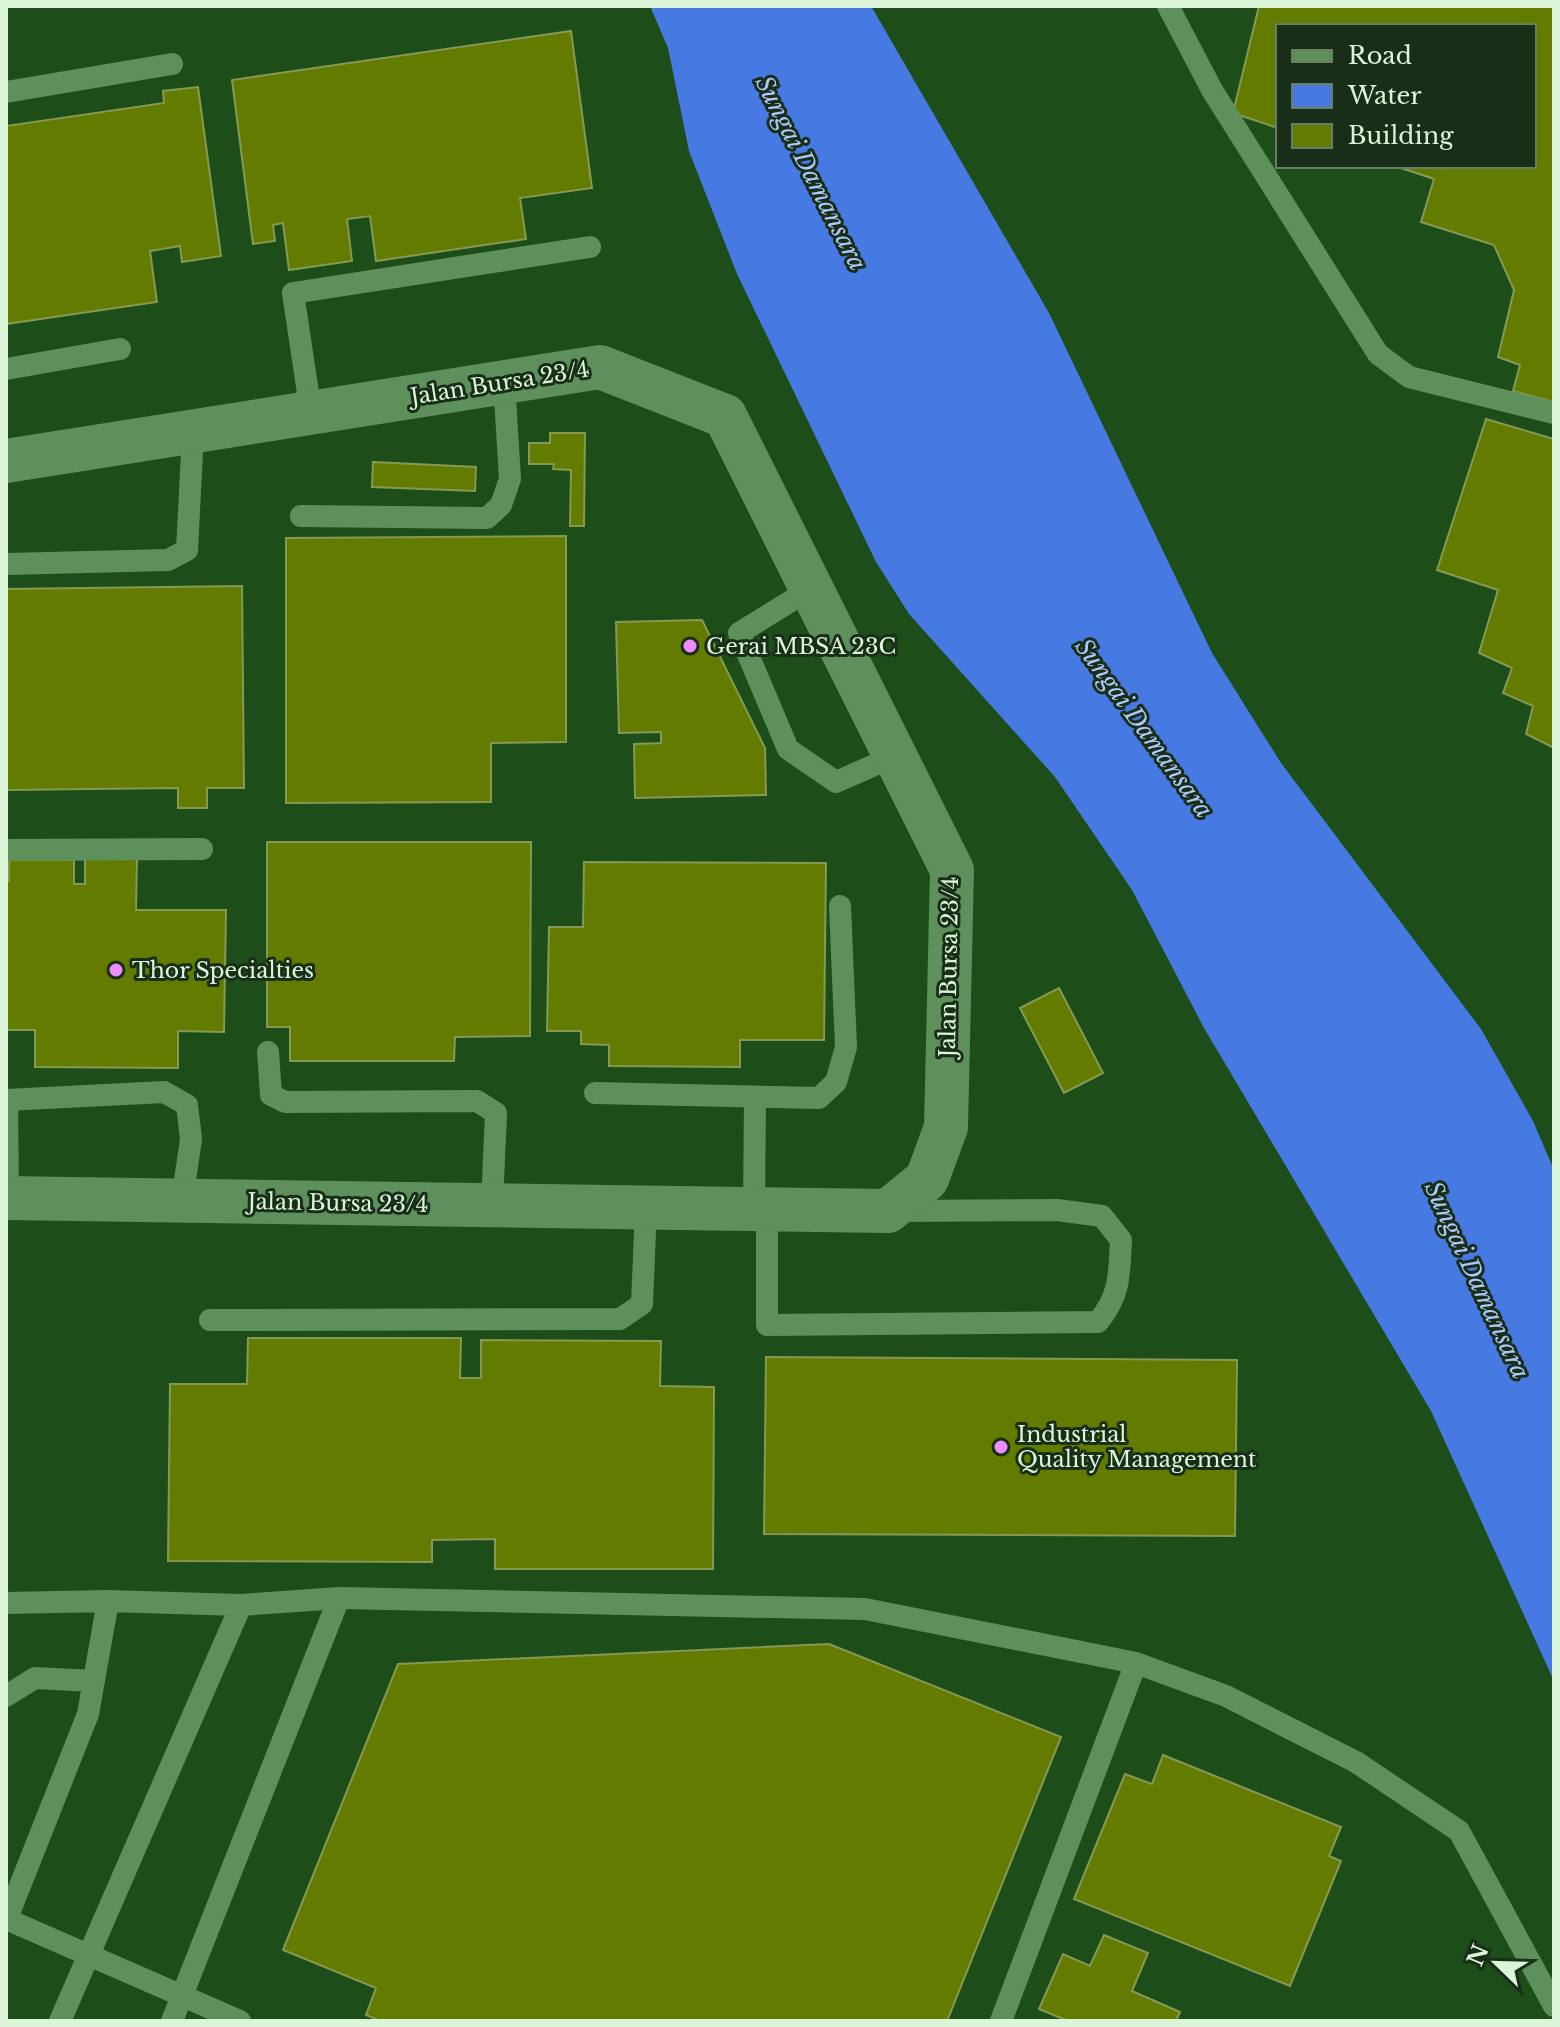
<svg xmlns="http://www.w3.org/2000/svg" width="1560" height="2027" viewBox="0 0 1560 2027" font-family="'Libre Baskerville',serif">
<style>
.water{fill:#4679e1}
.building{fill:#637c00;stroke:#859954;stroke-width:2}
.lines{fill:none;stroke-linecap:round;stroke-linejoin:round}
.lane{stroke:#5d905a;stroke-width:22}
.street{stroke:#5d905a;stroke-width:44}
.poi-dot{fill:#ed8cfa;stroke:#192e18;stroke-width:3}
.labels{text-anchor:middle;dominant-baseline:central;stroke-width:6;stroke-linejoin:round;paint-order:stroke}
.street-label{font-size:22px;fill:#daf5d7;stroke:#192e18}
.poi-label{font-size:22px;fill:#daf5d7;stroke:#192e18;text-anchor:start}
.water-label{font-size:24px;font-style:italic;fill:#acc8fc;stroke:#192e18}
</style>
<rect width="100%" height="100%" fill="#1d4e1a"/>
<path class="water" d="M650,6H871L1049,313L1212,653L1281,763L1481,1029L1533,1121L1554,1170V1681L1431,1411L1204,1028L1132,890L1055,777L909,614L876,562L737,274L689,151L668,48Z"/>
<path class="building" d="M1259,6H1554V402L1513,391L1520,365L1498,357L1514,290L1494,245L1421,222L1434,179L1395,166H1534V26H1278V128L1233,113Z
M571,31L592,188L520,198L526,239L376,261L370,216L347,219L352,261L289,270L283,223L273,225L275,241L253,244L232,80Z
M198,87L221,256L182,262L180,246L150,251L157,302L6,324V126L164,103L163,91Z
M1486,419L1554,439V748L1526,734L1533,706L1503,693L1512,668L1479,653L1498,590L1437,570Z
M550,433H585L584,526H570L571,470L553,469L554,464H529V443H550Z
M373,462L476,467L475,491L372,487Z
M566,536V742L491,743V802L286,803V538Z
M242,586L244,788H207V808H178V788L6,790V589Z
M702,620L765,748L766,795L635,798L634,744L661,743V732L619,733L616,622Z
M267,842H531L530,1036L455,1037L454,1061H290V1027H267Z
M85,858L137,859L136,910H226L224,1032L178,1031V1068L35,1067V1030H6V881H9V860H74V884H85Z
M584,862L826,863L824,1040H740V1067L609,1066V1045L581,1044V1031H547L549,927H583Z
M1059,988L1103,1073L1064,1093L1020,1008Z
M248,1338H461L460,1378H481V1340L661,1341L660,1386L714,1387L713,1569H495V1539L432,1540V1562L168,1561L170,1384H247Z
M766,1357L1237,1360L1235,1536L764,1534Z
M829,1644L1061,1737L947,2021H380L366,2015L376,1988L283,1950L398,1664Z
M1163,1755L1341,1827L1329,1856L1341,1861L1290,1986L1074,1899L1125,1774L1152,1784Z
M1104,1935L1148,1953L1132,1991L1180,2012L1176,2021H1068L1039,2009L1063,1954L1090,1966Z"/>
<g class="lines">
<path class="lane" d="M1168,6L1212,90L1378,354L1409,377L1554,413
M6,92L172,64
M6,369L120,349
M311,413L293,293L590,247
M301,516L487,518L501,505L510,479L504,382
M6,564L168,560L187,550L193,432
M812,588L739,633L788,749L836,782L895,756
M6,850L202,849
M268,1052L271,1095L285,1102L477,1101L496,1113L492,1205
M595,1093L819,1098L836,1082L846,1047L840,906
M6,1100L164,1092L187,1105L191,1139L182,1201
M7,1100L8,1198
M754,1209L755,1097
M767,1209V1325L1098,1322C1121,1294 1119,1274 1121,1240L1102,1216L1057,1210L892,1211
M210,1320L620,1319L642,1304L646,1208
M6,1603L108,1601L241,1605L339,1598L865,1609L1136,1663L1226,1696L1356,1762L1459,1831L1554,2006
M6,1696L35,1678L94,1681
M6,1919L240,2021
M6,1921L88,1714L108,1601
M60,2021L241,1605
M172,2021L339,1598
M1001,2021L1136,1663"/>
<path class="street" d="M6,461L600,367L725,416L952,870L946,1127L927,1179L888,1211L6,1198"/>
</g>
<g class="poi-dot">
<circle cx="690" cy="646" r="8"/>
<circle cx="116" cy="970" r="8"/>
<circle cx="1001" cy="1447" r="8"/>
</g>
<g class="labels">
<g class="street-label">
<text transform="translate(500 383) rotate(-9)">Jalan Bursa 23/4</text>
<text transform="translate(949 967) rotate(-89)">Jalan Bursa 23/4</text>
<text transform="translate(338 1203) rotate(1)">Jalan Bursa 23/4</text>
</g>
<g class="poi-label">
<text x="706" y="646">Gerai MBSA 23C</text>
<text x="132" y="970">Thor Specialties</text>
<text x="1017" y="1434">Industrial<tspan x="1017" dy="25">Quality Management</tspan></text>
</g>
<g class="water-label">
<text transform="translate(811 173) rotate(63)">Sungai Damansara</text>
<text transform="translate(1144 728) rotate(54)">Sungai Damansara</text>
<text transform="translate(1477 1280) rotate(65)">Sungai Damansara</text>
</g>
</g>
<rect width="1560" height="2027" fill="none" stroke="#daf5d7" stroke-width="16"/>
<rect x="1276" y="24" width="260" height="144" fill="#192e18" stroke="#667e64" stroke-width="2"/>
<rect x="1292" y="50" width="40" height="12" fill="#5d905a" stroke="#667e64" stroke-width="2"/>
<text x="1348" y="64" font-size="24" fill="#daf5d7">Road</text>
<rect x="1292" y="84" width="40" height="24" fill="#4679e1" stroke="#667e64" stroke-width="2"/>
<text x="1348" y="104" font-size="24" fill="#daf5d7">Water</text>
<rect x="1292" y="124" width="40" height="24" fill="#637c00" stroke="#667e64" stroke-width="2"/>
<text x="1348" y="144" font-size="24" fill="#daf5d7">Building</text>
<g transform="translate(1496 1963) rotate(293)" stroke="#192e18" stroke-width="6" paint-order="stroke">
<path d="M0-6L14 30L0 20L-14 30Z" fill="#daf5d7"/>
<text y="-12" font-size="22" font-weight="bold" text-anchor="middle" fill="#daf5d7">N</text>
</g>
</svg>
